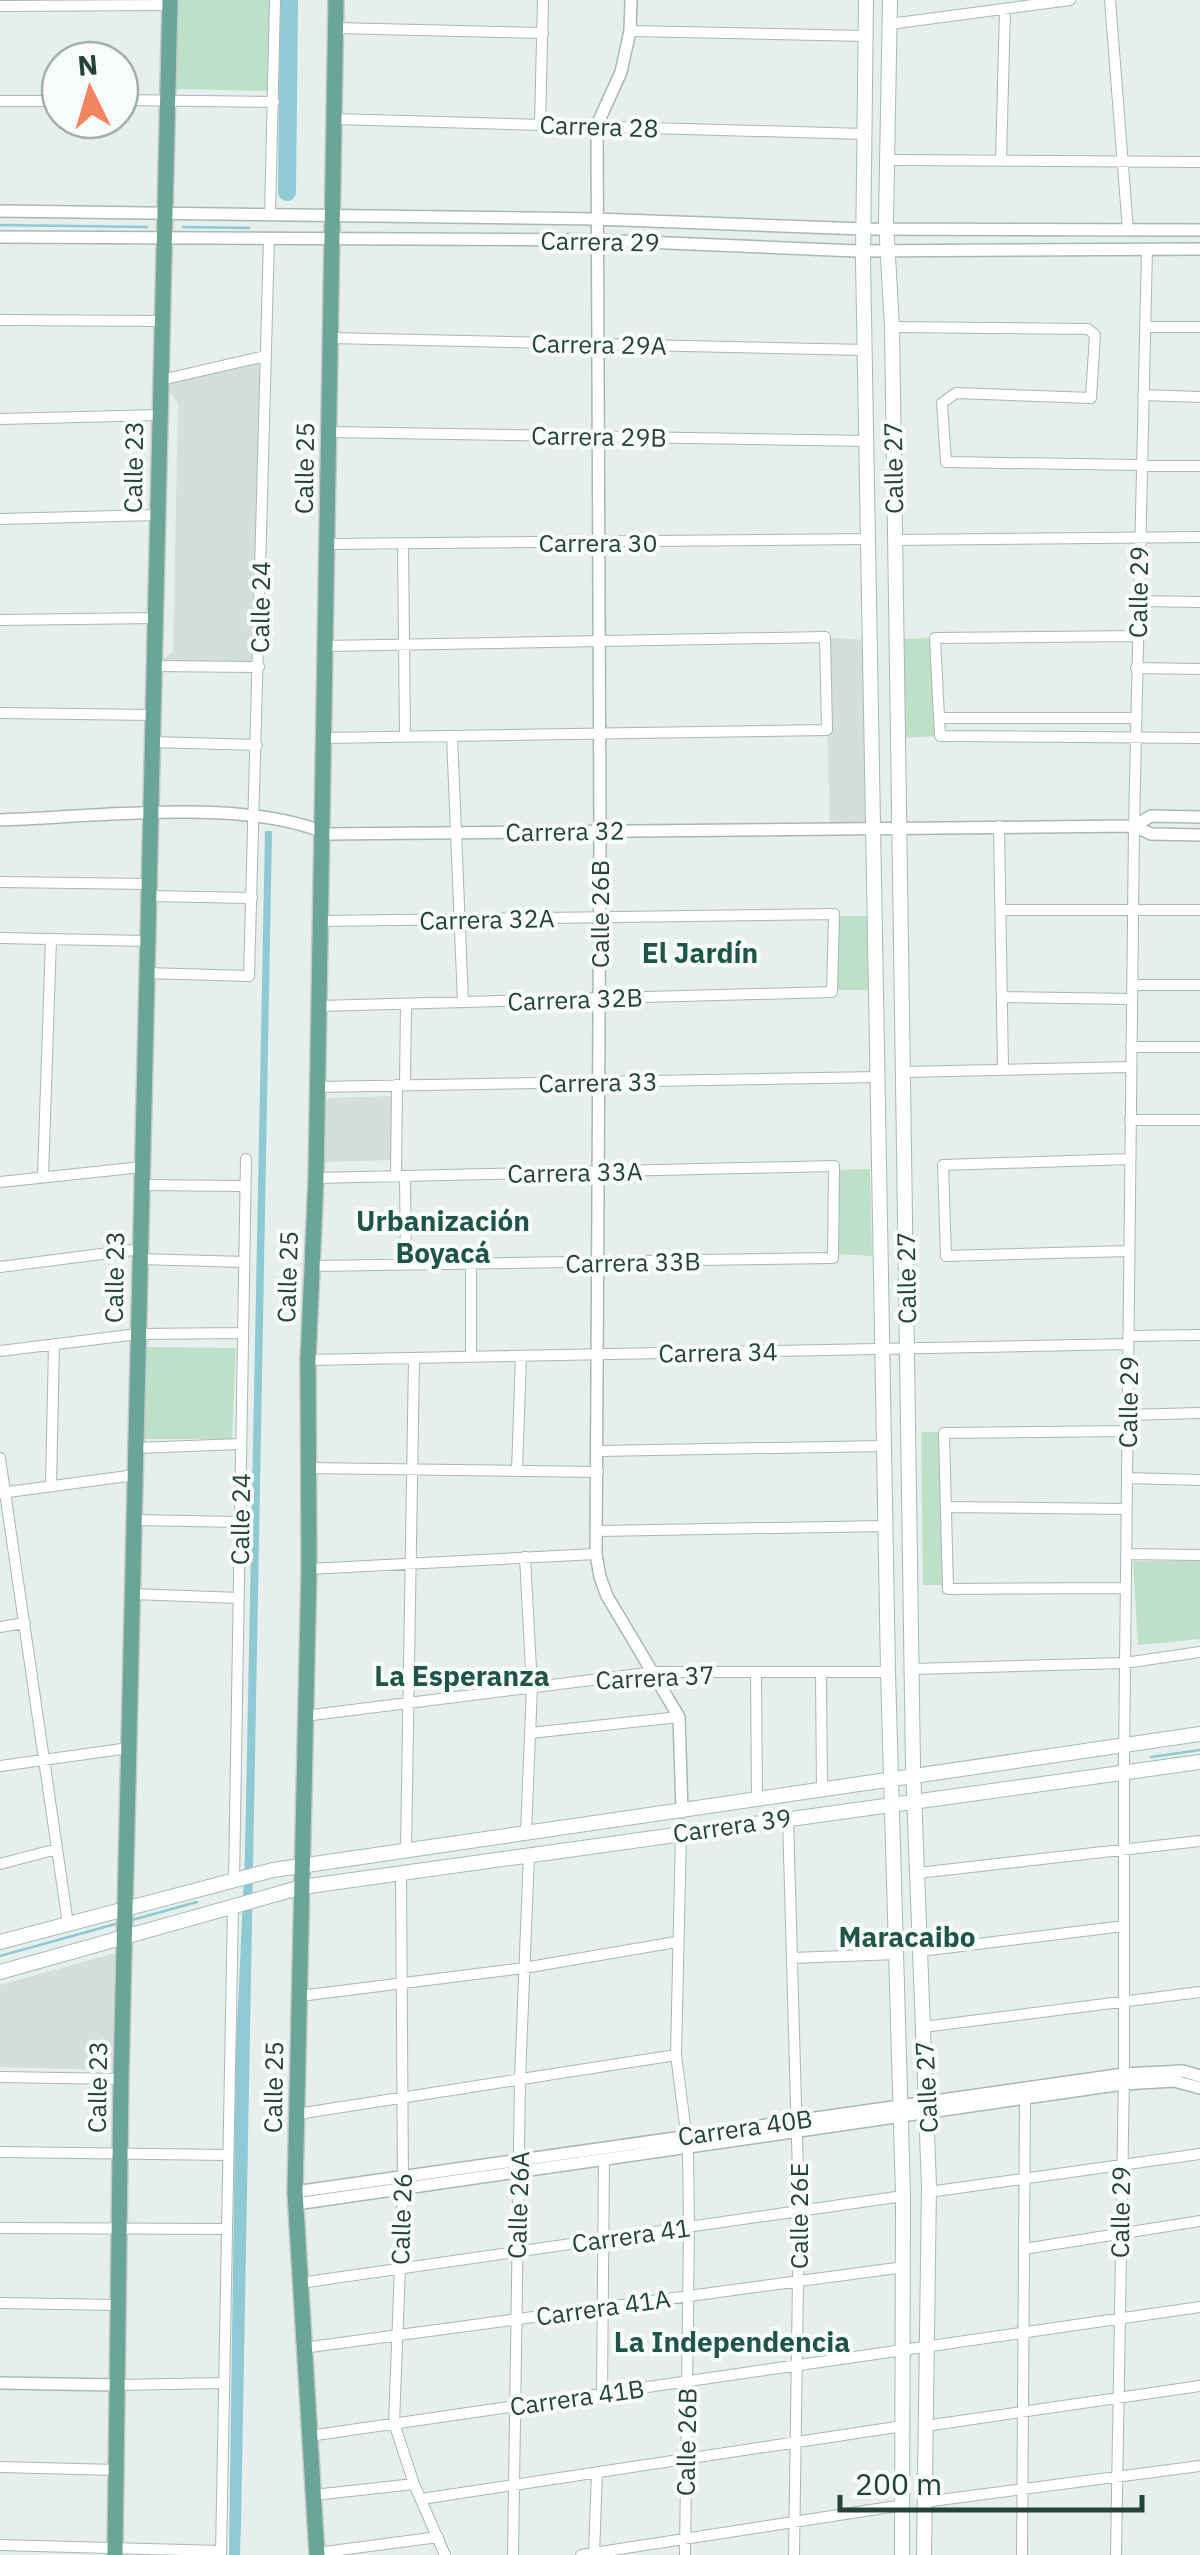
<svg xmlns="http://www.w3.org/2000/svg" width="1200" height="2555" viewBox="0 0 1200 2555" font-family="'IBM Plex Sans',sans-serif">
<style>
.built{fill:#d4dfda}
.green{fill:#bfe0c8}
.water{fill:#8ec9d4}
.lines{fill:none;stroke-linecap:round;stroke-linejoin:round}
.stream{stroke:#8ec9d4;stroke-width:2.5}
.river{stroke:#8ec9d4;stroke-width:18}
.minor-casing{stroke:#a8b8b2;stroke-width:12}
.tertiary-casing{stroke:#a8b8b2;stroke-width:14}
.secondary-casing{stroke:#a4bbb3;stroke-width:16}
.primary-casing{stroke:#c2cac8;stroke-width:18}
.minor{stroke:#fff;stroke-width:10}
.tertiary{stroke:#fff;stroke-width:11}
.secondary{stroke:#fff;stroke-width:14}
.primary{stroke:#6aa596;stroke-width:15}
.labels{text-anchor:middle;dominant-baseline:central;stroke-width:8;stroke-linejoin:round;paint-order:stroke}
.street-label{font-size:25px;fill:#24423a;stroke:#f7fbf9}
.neighbourhood-label{font-size:28px;font-weight:bold;fill:#1f5548;stroke:#f7fbf9}
</style>
<rect width="100%" height="100%" fill="#e6efeb"/>
<path class="built" d="M265,356L259,667L154,666L173,652L178,403L161,380Z
M825,637L864,640L874,827L830,828Z
M392,1096L393,1160L324,1162L323,1098Z
M115,1953L112,2070L0,2067V1985Z"/>
<path class="green" d="M178,0H271L269,91L176,89Z
M935,638L940,736L898,738L895,639Z
M836,916H867L868,990H833Z
M870,1169L872,1256L836,1254L837,1170Z
M144,1347L236,1348L232,1439H143Z
M921,1432H940L943,1585H923Z
M1133,1561H1200V1639L1138,1645Z"/>
<path class="water" d="M265,831H272L241,2522L240,2555H229L236,2050L245,1854Z"/>
<g class="lines">
<path class="stream" d="M0,225L147,227
M183,227L249,228
M1151,1757L1200,1750
M132,1920L197,1902
M0,1956L119,1923"/>
<path class="river" d="M287,192L289,0"/>
<defs>
<path id="minor" d="M1110,0L1128,230
M0,6L170,5
M890,24L1070,0
M336,28L543,33
M630,31L866,36
M120,100L274,102
M0,101H60
M335,119L864,134
M540,124L543,0
M887,160L1200,162
M1001,160L1005,9
M270,215L275,0
M0,320L162,321
M892,327L1088,329L1095,335L1091,398L956,393L942,403L946,462L1200,466
M1145,327H1200
M331,338L866,350
M161,380L265,356
M1143,395L1200,397
M0,419L160,415
M329,432L868,441
M0,519L157,515
M894,540L1200,537
M403,543L405,737
M327,544L869,539
M1138,601L1200,602
M0,620L155,618
M1137,636L935,638L940,736L1200,738
M154,666L259,667
M1136,668L1200,669
M0,713L153,715
M939,718H1136
M452,736L463,1002
M323,738L827,730L825,637L325,646
M152,742L257,745
M999,826L1003,1070
M0,882L149,884
M148,896L252,898
M1002,910H1200
M0,938L147,941
M146,973L249,976L269,238
M1132,985H1200
M1002,997L1132,999
M319,1006L832,992L834,914L320,921
M1131,1047H1200
M903,1072L1131,1067
M405,1085L406,1004
M317,1087L879,1077
M1130,1120H1200
M43,1176L51,939
M396,1176L397,1085
M405,1176L406,1265
M0,1182L142,1167
M141,1185L245,1186
M1129,1251L946,1256L943,1165L1130,1159
M140,1259L244,1262
M313,1266L833,1258L834,1166L316,1178
M0,1267L140,1249
M1128,1336L1200,1335
M0,1351L138,1334L243,1333
M471,1357V1264
M308,1360L1128,1344
M1127,1415L1200,1413
M136,1448L241,1444
M598,1451L884,1446
M0,1458L68,1924
M307,1468L598,1472
M517,1471L521,1356
M1127,1478L1200,1480
M51,1486L54,1344
M1,1493L135,1475
M946,1507L1126,1509
M134,1520L240,1522
M598,1531L885,1526
M1126,1554L1200,1555
M525,1557L532,1687L526,1832
M309,1569L596,1554
M1125,1588L948,1589L944,1433L1127,1431
M133,1594L239,1598
M0,1627L25,1623
M912,1669L1125,1663L1200,1652
M756,1672L757,1801
M821,1672L822,1791
M304,1716L655,1672H888
M530,1733L679,1717
M0,1766L129,1748
M788,1817L799,2211L794,2555
M681,1833L676,2055L688,2148L689,2227L685,2555
M406,1850L414,1358
M0,1864L57,1849
M401,1872L403,2188L394,2423L414,2484L445,2555
M918,1873L1200,1841
M234,1880L246,1159
M921,1951L1124,1926
M792,1958L897,1954
M300,1996L524,1968L676,1942
M923,2027L1200,1992
M0,2077L121,2079
M297,2114L676,2055
M0,2152L228,2155
M929,2192L1200,2154
M0,2228L226,2229
M1024,2249L1200,2221
M300,2283L903,2196
M0,2303L118,2305
M303,2348L904,2267
M117,2385L223,2383
M602,2393L604,2159
M925,2426L1200,2386
M309,2436L1200,2307
M0,2467L116,2470
M314,2495L414,2484
M421,2499L903,2426
M924,2502L1200,2466
M0,2545L221,2551
M317,2553L438,2537
M221,2555L233,1907
M513,2555L520,2079L529,1854
M581,2555L903,2505
M594,2555L597,2472
M1022,2555L1025,2098
M1116,2555L1124,2074V1760L1134,826L1147,249"/>
<path id="tertiary" d="M631,0L630,31L621,72L597,125L600,839L596,1554L600,1577L607,1596L679,1717L682,1812
M0,211L596,219L863,229L1200,230
M0,237L597,240L856,251L1200,249
M0,820C92,817 245,797 327,834L1134,826L1151,834L1200,835
M1134,826L1151,816L1200,817
M295,2192L1124,2074L1183,2071L1200,2076
M296,2204L1123,2084L1174,2081L1200,2088
M0,2383L117,2385"/>
<path id="secondary" d="M866,0L863,259L888,1672L903,2196L902,2555
M890,0L886,221L892,327L913,1767L929,2186L924,2555
M0,1942L273,1870L1200,1734
M0,1972L302,1887L1200,1762"/>
<path id="primary" d="M115,2555L121,2079L170,0
M317,2555L295,2192L309,1569L308,1360L316,1178L336,0"/>
</defs>
<use href="#minor" class="minor-casing"/>
<use href="#tertiary" class="tertiary-casing"/>
<use href="#secondary" class="secondary-casing"/>
<use href="#primary" class="primary-casing"/>
<use href="#minor" class="minor"/>
<use href="#tertiary" class="tertiary"/>
<use href="#secondary" class="secondary"/>
<use href="#primary" class="primary"/>
</g>
<g class="labels">
<g class="street-label">
<text transform="translate(599 126) rotate(2)">Carrera 28</text>
<text transform="translate(600 241) rotate(1)">Carrera 29</text>
<text transform="translate(599 344) rotate(1)">Carrera 29A</text>
<text transform="translate(599 436) rotate(1)">Carrera 29B</text>
<text transform="translate(133 467) rotate(-89)">Calle 23</text>
<text transform="translate(304 468) rotate(-89)">Calle 25</text>
<text transform="translate(893 468) rotate(-91)">Calle 27</text>
<text x="598" y="542">Carrera 30</text>
<text transform="translate(1138 592) rotate(-89)">Calle 29</text>
<text transform="translate(260 607) rotate(-89)">Calle 24</text>
<text transform="translate(565 831) rotate(-1)">Carrera 32</text>
<text transform="translate(599 914) rotate(-90)">Calle 26B</text>
<text transform="translate(487 919) rotate(-1)">Carrera 32A</text>
<text transform="translate(575 999) rotate(-2)">Carrera 32B</text>
<text transform="translate(598 1082) rotate(-1)">Carrera 33</text>
<text transform="translate(575 1172) rotate(-1)">Carrera 33A</text>
<text transform="translate(633 1262) rotate(-1)">Carrera 33B</text>
<text transform="translate(114 1277) rotate(-89)">Calle 23</text>
<text transform="translate(287 1277) rotate(-88)">Calle 25</text>
<text transform="translate(906 1278) rotate(-91)">Calle 27</text>
<text transform="translate(718 1352) rotate(-1)">Carrera 34</text>
<text transform="translate(1128 1402) rotate(-89)">Calle 29</text>
<text transform="translate(240 1519) rotate(-89)">Calle 24</text>
<text transform="translate(655 1677) rotate(-3)">Carrera 37</text>
<text transform="translate(732 1825) rotate(-8)">Carrera 39</text>
<text transform="translate(97 2087) rotate(-89)">Calle 23</text>
<text transform="translate(273 2087) rotate(-89)">Calle 25</text>
<text transform="translate(926 2087) rotate(-93)">Calle 27</text>
<text transform="translate(745 2127) rotate(-8)">Carrera 40B</text>
<text transform="translate(518 2205) rotate(-88)">Calle 26A</text>
<text transform="translate(1120 2212) rotate(-89)">Calle 29</text>
<text transform="translate(798 2216) rotate(-90)">Calle 26E</text>
<text transform="translate(401 2219) rotate(-88)">Calle 26</text>
<text transform="translate(631 2235) rotate(-8)">Carrera 41</text>
<text transform="translate(603 2307) rotate(-8)">Carrera 41A</text>
<text transform="translate(577 2397) rotate(-8)">Carrera 41B</text>
<text transform="translate(686 2442) rotate(-89)">Calle 26B</text>
</g>
<g class="neighbourhood-label">
<text x="700" y="952">El Jardín</text>
<text x="443" y="1220">Urbanización<tspan x="443" dy="32">Boyacá</tspan></text>
<text x="462" y="1675">La Esperanza</text>
<text x="907" y="1936">Maracaibo</text>
<text x="732" y="2341">La Independencia</text>
</g>
</g>
<g transform="translate(90 90) rotate(355)"><circle r="48" fill="#f7fbf9" stroke="#a3b1ad" stroke-width="2.5"/>
<path d="M0-8L18 38L0 25L-18 38Z" fill="#f4845f"/>
<text y="-15" font-size="28" font-weight="bold" text-anchor="middle" fill="#24423a">N</text>
</g>
<path d="M840 2495v15h302v-15" fill="none" stroke="#24423a" stroke-width="5"/>
<text x="855" y="2495" font-size="30" fill="#24423a" stroke="#f7fbf9" stroke-width="8" paint-order="stroke">200 m</text>
</svg>
